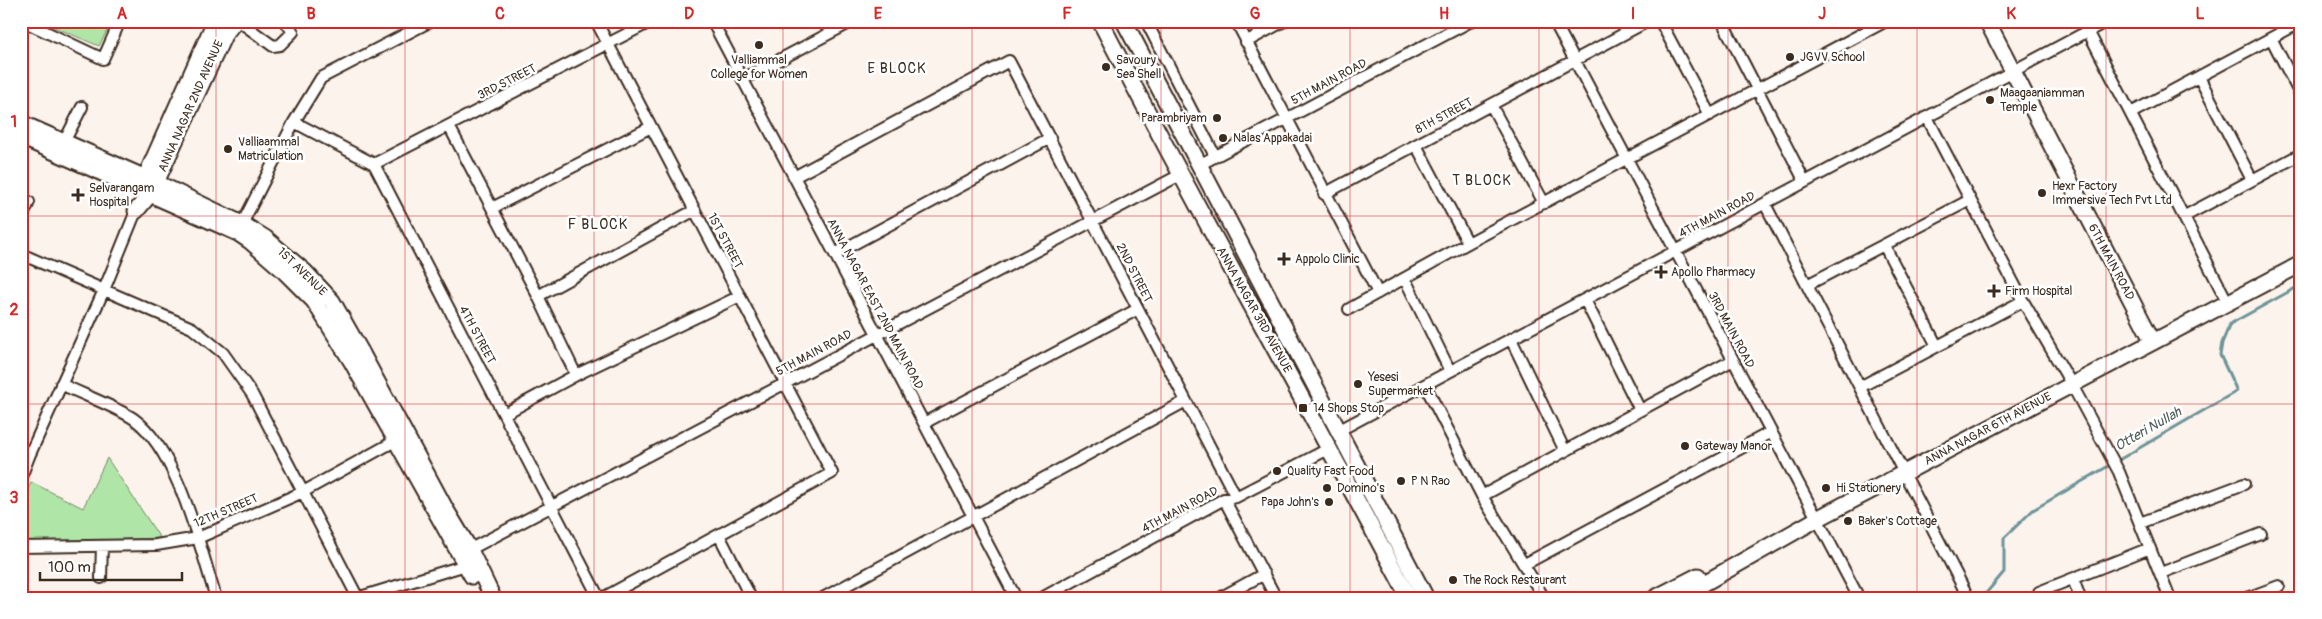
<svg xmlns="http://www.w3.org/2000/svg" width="2322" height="619" viewBox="0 0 2322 619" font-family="Pangolin,sans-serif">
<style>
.green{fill:#b0e5a8;stroke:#768863}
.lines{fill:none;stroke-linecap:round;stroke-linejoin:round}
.stream{stroke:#6c9498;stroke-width:3}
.street-casing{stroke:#3b2a1e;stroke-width:14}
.secondary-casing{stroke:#3b2a1e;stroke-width:19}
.street{stroke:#fff;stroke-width:10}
.secondary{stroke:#fff;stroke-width:15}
.grid{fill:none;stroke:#d62828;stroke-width:1;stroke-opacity:0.55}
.poi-dot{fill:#3b2a1e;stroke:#fff;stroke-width:2}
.labels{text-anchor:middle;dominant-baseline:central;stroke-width:5;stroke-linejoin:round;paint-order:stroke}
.poi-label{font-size:12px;fill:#3b2a1e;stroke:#fff;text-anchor:start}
.street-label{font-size:12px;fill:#3b2a1e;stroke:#fff}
.neighbourhood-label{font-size:14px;letter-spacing:1px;fill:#3b2a1e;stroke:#fff}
.water-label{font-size:14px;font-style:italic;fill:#535f5b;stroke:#fff}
.neatline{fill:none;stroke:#d62828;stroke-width:2}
.grid-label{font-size:16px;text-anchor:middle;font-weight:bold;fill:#d62828}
</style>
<rect width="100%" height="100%" fill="#fdf3ed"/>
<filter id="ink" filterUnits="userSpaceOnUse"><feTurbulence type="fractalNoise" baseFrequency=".02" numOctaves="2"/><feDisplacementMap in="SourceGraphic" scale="10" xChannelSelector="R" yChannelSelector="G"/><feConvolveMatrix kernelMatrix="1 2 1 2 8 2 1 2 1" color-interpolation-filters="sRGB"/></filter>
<g filter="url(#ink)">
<path class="green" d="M40,21H112L99,46Z
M775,21H799L780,31Z
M107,458L160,538L21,543V506L31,482L83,508Z"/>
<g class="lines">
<path class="stream" d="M1982,598L2004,572V538L2033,510L2237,391L2220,355L2222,343L2230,324L2301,285"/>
<defs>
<path id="street" d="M23,21L103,59L120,21
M239,21L273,46L280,45L293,32L285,21
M596,21L832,473L603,598
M712,21L1016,598
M1146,21L1215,156
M1236,21L1378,293
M1554,21L1859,598
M1660,21L1710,115
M1722,21L1805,182
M2088,31L2228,303
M2271,38L2301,96
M1246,42L1284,21
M2199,77L2252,180
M743,79L853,21
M1491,105L1544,203
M2131,113L2301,22
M1927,117L2023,301L2072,385L2119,472L2170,598
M294,122L374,164L599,598
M449,126L538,296L576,375
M64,142L82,107
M1416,145L1468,243
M374,164L652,21
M1199,165L1471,21
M794,177L1009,61L1236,497
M1324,194L1648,21
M21,197L29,202L21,220
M1765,204L1966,593
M492,208L651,127
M2185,216L2301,154
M240,228L294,122L321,78L431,21
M1884,245L1937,346
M21,254L192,328L223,353L252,394L358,598
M835,254L1050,138
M1405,279L1450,371
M1807,285L1970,200
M538,296L695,210
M1585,300L1640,410
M1349,309L1468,243L1886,21
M1511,339L1565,451
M61,384C81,394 117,407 134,419C178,451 200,547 216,598
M1425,385L1482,496L1544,598
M1860,387L2023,301
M504,414L576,375L740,296
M924,423L1138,309
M1338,431L2107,21
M21,477L30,454L104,290L136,211
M1482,496L1733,360
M1224,499L1276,598
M2140,523L2244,484
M719,535L751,598
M21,547L156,545L198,538L303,492L395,441
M465,552L1180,175
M1525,564L1771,432
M2161,573L2261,534
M101,578L102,546
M2073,579L2080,598
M2039,592L2150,548
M357,598L466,565
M823,598L1186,401
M1042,598L1224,499L1236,497L1330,448
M1220,598L1264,574
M2247,598L2279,586"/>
<path id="secondary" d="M1100,21C1200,215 1307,405 1409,598
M1124,21L1426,598
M1987,21L2153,342
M21,123L157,183L242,224L265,238L305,272L332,301L361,352L446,510L470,550L493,598
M21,137L238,233L250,241L281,268L314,301L352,362L472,576
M142,185L215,21
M136,211L151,193L224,35L235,21
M1655,598L1698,576
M1678,598L1817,519L2301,264"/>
</defs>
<use href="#street" class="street-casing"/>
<use href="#secondary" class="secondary-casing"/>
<use href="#street" class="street"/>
<use href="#secondary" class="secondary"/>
</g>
</g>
<path class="grid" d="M216,21V598M405,21V598M594,21V598M783,21V598M972,21V598M1161,21V598M1350,21V598M1539,21V598M1728,21V598M1917,21V598M2106,21V598M21,216H2301M21,404H2301"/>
<g class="poi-dot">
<circle cx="759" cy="45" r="5"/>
<circle cx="1790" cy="57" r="5"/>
<circle cx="1106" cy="67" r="5"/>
<circle cx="1990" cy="100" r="5"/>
<circle cx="1217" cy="118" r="5"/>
<circle cx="1223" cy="138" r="5"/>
<circle cx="228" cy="149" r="5"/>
<circle cx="2042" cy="193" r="5"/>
<path d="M75.5 187.5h5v5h5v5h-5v5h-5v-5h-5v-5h5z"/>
<path d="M1281.5 251.5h5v5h5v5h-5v5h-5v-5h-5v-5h5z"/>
<path d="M1658.5 264.5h5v5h5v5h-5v5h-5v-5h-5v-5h5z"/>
<path d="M1991.5 283.5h5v5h5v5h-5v5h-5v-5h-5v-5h5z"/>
<circle cx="1358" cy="384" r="5"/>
<rect x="1298" y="403" width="10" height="10" rx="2.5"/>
<circle cx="1685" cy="446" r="5"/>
<circle cx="1277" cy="471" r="5"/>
<circle cx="1401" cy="481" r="5"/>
<circle cx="1327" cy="488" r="5"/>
<circle cx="1826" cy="488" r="5"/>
<circle cx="1329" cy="502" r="5"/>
<circle cx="1848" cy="521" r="5"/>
<circle cx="1453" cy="580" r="5"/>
</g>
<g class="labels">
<g class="poi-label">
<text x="1800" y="57">JGVV School</text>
<text x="759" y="60" text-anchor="middle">Valliammal<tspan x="759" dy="14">College for Women</tspan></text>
<text x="1116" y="60">Savoury<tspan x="1116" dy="14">Sea Shell</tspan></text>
<text x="2000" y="93">Maagaaniamman<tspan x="2000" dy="14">Temple</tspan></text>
<text x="1207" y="118" text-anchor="end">Parambriyam</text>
<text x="1233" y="138">Nalas Appakadai</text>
<text x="238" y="142">Valliaammal<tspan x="238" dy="14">Matriculation</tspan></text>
<text x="2052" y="186">Hexr Factory<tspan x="2052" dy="14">Immersive Tech Pvt Ltd</tspan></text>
<text x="89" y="188">Selvarangam<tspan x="89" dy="14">Hospital</tspan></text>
<text x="1295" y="259">Appolo Clinic</text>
<text x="1671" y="272">Apollo Pharmacy</text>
<text x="2005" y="291">Firm Hospital</text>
<text x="1368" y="377">Yesesi<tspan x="1368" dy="14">Supermarket</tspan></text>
<text x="1313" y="408">14 Shops Stop</text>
<text x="1695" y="446">Gateway Manor</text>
<text x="1287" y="471">Quality Fast Food</text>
<text x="1411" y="481">P N Rao</text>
<text x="1337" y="488">Domino's</text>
<text x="1836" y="488">Hi Stationery</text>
<text x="1319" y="502" text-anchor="end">Papa John's</text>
<text x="1858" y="521">Baker's Cottage</text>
<text x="1463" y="580">The Rock Restaurant</text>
</g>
<g class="street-label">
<text transform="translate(507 82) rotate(-27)">3RD STREET</text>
<text transform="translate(1329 82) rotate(-28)">5TH MAIN ROAD</text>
<text transform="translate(191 106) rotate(-66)">ANNA NAGAR 2ND AVENUE</text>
<text transform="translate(1444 116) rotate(-28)">8TH STREET</text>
<text transform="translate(1717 215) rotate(-28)">4TH MAIN ROAD</text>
<text transform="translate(725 241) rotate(62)">1ST STREET</text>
<text transform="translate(2111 262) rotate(62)">6TH MAIN ROAD</text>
<text transform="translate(302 272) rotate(44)">1ST AVENUE</text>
<text transform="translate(1134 273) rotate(63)">2ND STREET</text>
<text transform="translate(875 304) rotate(62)">ANNA NAGAR EAST 2ND MAIN ROAD</text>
<text transform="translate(1254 310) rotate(61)">ANNA NAGAR 3RD AVENUE</text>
<text transform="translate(1731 330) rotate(62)">3RD MAIN ROAD</text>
<text transform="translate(477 335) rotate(62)">4TH STREET</text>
<text transform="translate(814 353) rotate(-28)">5TH MAIN ROAD</text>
<text transform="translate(1988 429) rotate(-28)">ANNA NAGAR 6TH AVENUE</text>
<text transform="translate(1180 510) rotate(-28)">4TH MAIN ROAD</text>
<text transform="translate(226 511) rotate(-23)">12TH STREET</text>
</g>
<g class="neighbourhood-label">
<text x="897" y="68">E BLOCK</text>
<text x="1482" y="180">T BLOCK</text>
<text x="598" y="224">F BLOCK</text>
</g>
<g class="water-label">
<text transform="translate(2148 429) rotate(-30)">Otteri Nullah</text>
</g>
</g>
<rect width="2322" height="619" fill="none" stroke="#fff" stroke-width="55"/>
<path d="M40 572v8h142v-8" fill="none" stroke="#3b2a1e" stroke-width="2.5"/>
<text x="48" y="572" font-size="15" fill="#3b2a1e" stroke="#ffffff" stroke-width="4" paint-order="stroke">100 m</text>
<rect x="28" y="28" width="2266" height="564" class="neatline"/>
<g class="grid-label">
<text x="122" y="19">A</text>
<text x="311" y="19">B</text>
<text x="500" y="19">C</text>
<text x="689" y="19">D</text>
<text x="878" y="19">E</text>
<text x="1067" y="19">F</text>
<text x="1255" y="19">G</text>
<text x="1444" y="19">H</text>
<text x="1633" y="19">I</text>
<text x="1822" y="19">J</text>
<text x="2011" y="19">K</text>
<text x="2200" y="19">L</text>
<text x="14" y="127">1</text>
<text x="14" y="315">2</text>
<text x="14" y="503">3</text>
</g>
</svg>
